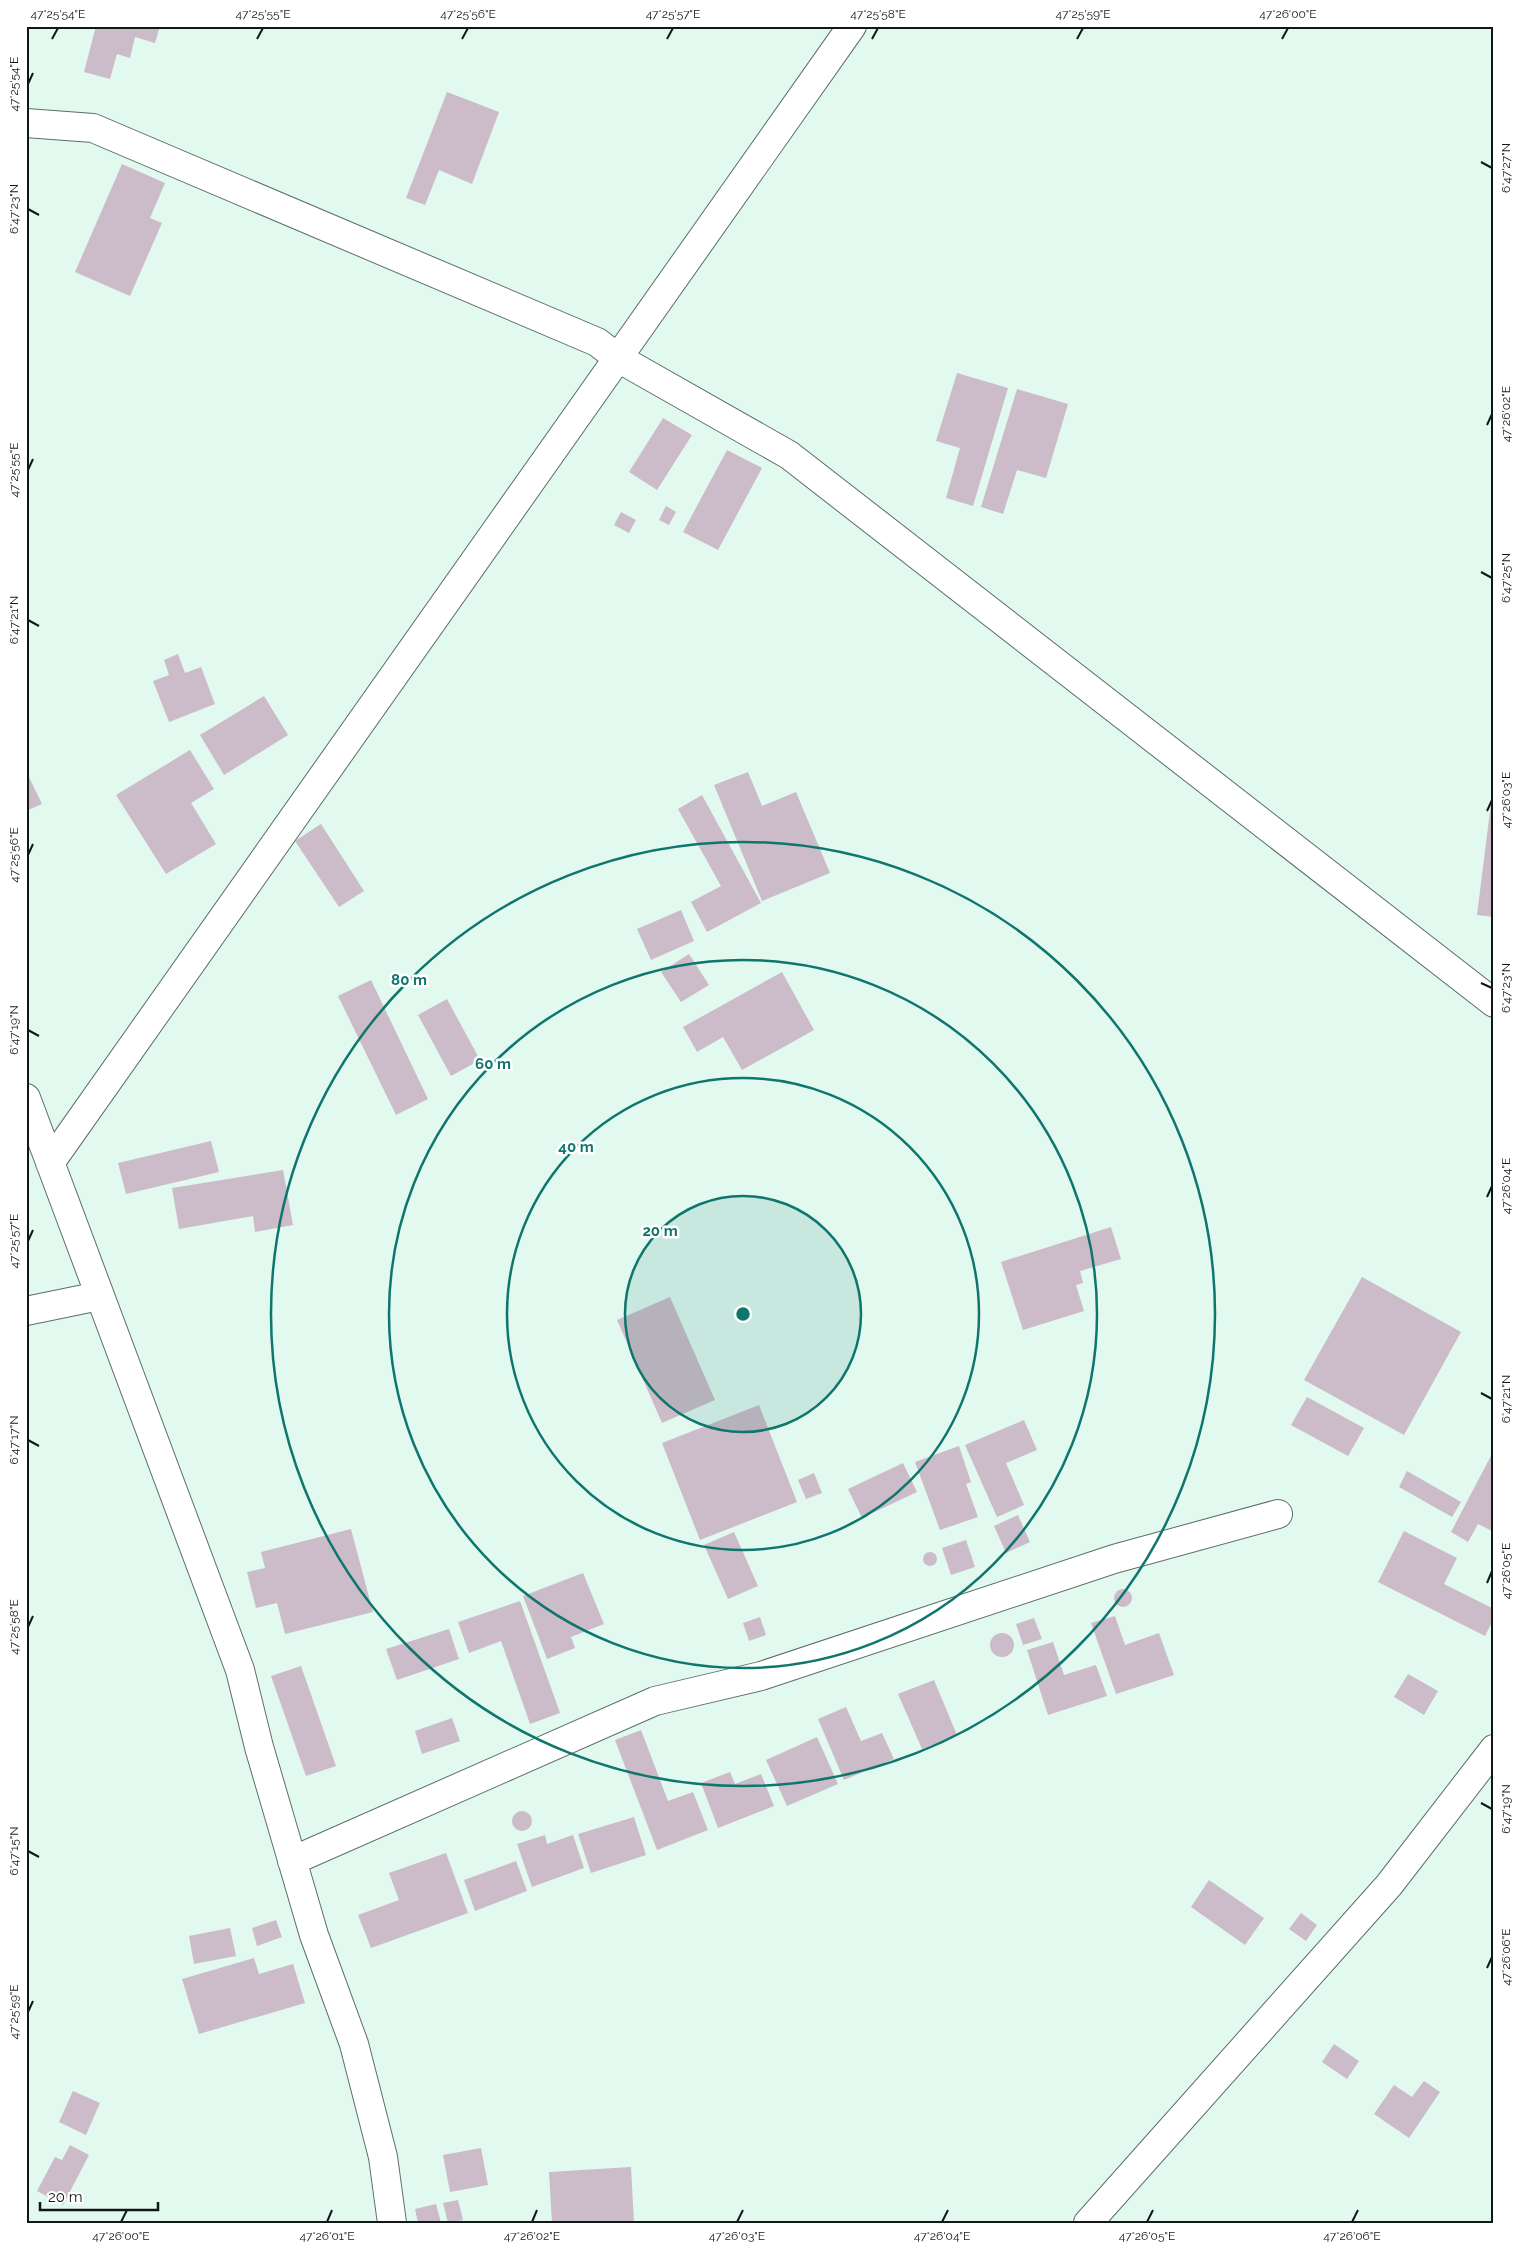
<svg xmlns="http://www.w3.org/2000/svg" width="1520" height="2249" viewBox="0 0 1520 2249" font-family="Raleway,sans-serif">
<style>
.building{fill:#ccbbc8}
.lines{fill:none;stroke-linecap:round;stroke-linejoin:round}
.street-casing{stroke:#5b6f67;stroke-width:30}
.street{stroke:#fff;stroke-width:28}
.ticks{fill:none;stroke:#101815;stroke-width:2}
.ring{fill:none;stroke:#0f766e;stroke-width:2.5}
.centre{fill:#0f766e;stroke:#fff;stroke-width:2.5}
.ring-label{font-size:15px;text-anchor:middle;font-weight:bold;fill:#0f766e;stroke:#fff;stroke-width:5;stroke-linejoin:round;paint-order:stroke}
.neatline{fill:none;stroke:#101815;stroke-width:2}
.ticks-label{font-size:12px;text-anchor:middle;fill:#101815}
</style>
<rect width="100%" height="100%" fill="#e2f9f0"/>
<path class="building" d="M96,26H160L155,43L135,37L130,58L117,54L110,79L84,72Z
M447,92L499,112L472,184L439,170L425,205L406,198Z
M122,164L165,183L150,218L162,223L130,296L75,272Z
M957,373L1008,388L973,506L946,498L960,448L936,441Z
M1017,389L1068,404L1046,478L1017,470L1003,514L981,507Z
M663,418L692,435L657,490L629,472Z
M727,450L762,468L718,550L683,532Z
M666,506L676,512L669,525L659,520Z
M621,512L636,520L629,533L614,525Z
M178,654L185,673L201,667L215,704L169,722L153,681L169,675L164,660Z
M264,696L288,735L224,775L200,735Z
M190,750L214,789L191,803L216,844L166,874L116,795Z
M26,771L42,804L26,811Z
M748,772L762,806L796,792L830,873L762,901L714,785Z
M702,795L761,903L707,932L691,902L721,886L678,809Z
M1492,795L1494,796V917L1477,915Z
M321,824L364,891L339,907L295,841Z
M681,910L694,941L651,960L637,929Z
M689,954L709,985L681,1002L661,972Z
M782,972L814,1030L742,1070L723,1037L697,1052L683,1027Z
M371,980L428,1099L396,1115L338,996Z
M447,999L480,1060L451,1076L418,1015Z
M211,1141L219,1172L126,1194L118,1163Z
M283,1170L293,1225L255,1232L253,1216L179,1229L172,1188Z
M1111,1227L1121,1259L1080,1271L1083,1283L1076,1285L1084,1311L1023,1330L1001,1262Z
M1362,1277L1461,1332L1404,1435L1304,1380Z
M670,1297L715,1400L662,1423L617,1320Z
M1307,1397L1364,1428L1348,1456L1291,1425Z
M759,1405L797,1502L700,1540L662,1443Z
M1024,1420L1037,1450L1006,1463L1024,1505L997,1517L965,1445Z
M959,1446L971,1482L966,1484L978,1517L940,1530L915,1462Z
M1494,1450V1532L1478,1524L1468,1542L1451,1532Z
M903,1463L917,1492L862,1518L848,1489Z
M1407,1471L1461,1502L1452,1517L1399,1487Z
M814,1473L822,1493L806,1499L798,1480Z
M1018,1515L1030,1542L1006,1553L994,1526Z
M351,1529L373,1612L285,1634L277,1603L256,1608L247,1572L265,1568L261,1552Z
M1404,1531L1457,1558L1444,1584L1494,1609V1618L1485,1636L1378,1582Z
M734,1532L758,1586L728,1599L704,1545Z
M966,1540L975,1567L951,1575L942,1548Z
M923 1559a7 7 0 1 1 14 0a7 7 0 1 1-14 0Z
M583,1573L604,1624L571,1637L575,1648L547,1659L523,1596Z
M1114 1598a9 9 0 1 1 18 0a9 9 0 1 1-18 0Z
M520,1601L560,1713L530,1724L501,1641L469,1653L458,1622Z
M1115,1616L1125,1645L1159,1633L1174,1675L1116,1694L1091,1623Z
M760,1617L766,1635L749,1641L743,1623Z
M1034,1618L1042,1639L1023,1645L1016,1624Z
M449,1629L459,1659L397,1680L386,1649Z
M990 1645a12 12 0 1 1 24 0a12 12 0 1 1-24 0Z
M1053,1642L1064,1675L1096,1665L1107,1696L1048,1715L1027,1650Z
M301,1666L336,1766L306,1776L271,1676Z
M1408,1674L1438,1691L1424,1715L1394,1697Z
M934,1680L957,1735L922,1749L898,1694Z
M846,1707L861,1741L882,1733L894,1759L844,1780L818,1719Z
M452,1718L460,1741L422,1754L415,1731Z
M641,1730L668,1801L693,1792L708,1830L657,1850L615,1740Z
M817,1737L838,1784L787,1806L766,1760Z
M730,1772L735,1784L761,1774L774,1806L718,1828L701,1783Z
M512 1821a10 10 0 1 1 20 0a10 10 0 1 1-20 0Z
M634,1817L646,1855L591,1873L578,1834Z
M545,1835L547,1844L573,1835L584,1868L532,1887L517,1844Z
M446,1853L468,1913L371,1948L358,1915L399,1900L389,1873Z
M516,1861L527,1891L475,1911L464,1880Z
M1209,1880L1264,1918L1245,1945L1191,1907Z
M1301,1913L1317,1925L1306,1941L1289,1929Z
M276,1920L282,1937L257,1946L252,1928Z
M230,1928L236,1956L194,1964L189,1936Z
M254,1958L259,1974L293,1964L305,2003L199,2034L182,1979Z
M1334,2044L1359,2061L1347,2079L1322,2062Z
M1424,2081L1440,2092L1409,2138L1374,2114L1394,2085L1412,2097Z
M73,2091L100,2103L86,2135L59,2122Z
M70,2145L89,2155L63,2205L37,2191L55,2157L62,2160Z
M481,2148L488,2185L450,2192L443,2155Z
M631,2167L634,2223H552L549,2172Z
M458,2200L463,2220L448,2223L443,2203Z
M436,2204L441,2223H418L415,2209Z"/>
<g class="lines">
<defs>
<path id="street" d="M26,123L93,128L597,342L618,358L789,455L1494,1003
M26,1098L240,1670L259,1747L314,1935L354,2044L383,2157L392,2223
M50,1163L852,26
M26,1311L99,1296
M292,1861L655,1701L761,1676L1114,1559L1278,1514
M1088,2223L1389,1885L1494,1749"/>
</defs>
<use href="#street" class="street-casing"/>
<use href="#street" class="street"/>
</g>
<path class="ticks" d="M52,39L58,28M257,39L263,28M462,39L468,28M667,39L673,28M872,39L878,28M1077,39L1083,28M1282,39L1288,28M28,84L33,73M1481,162L1492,168M28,209L39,215M1487,425L1492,414M28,470L33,459M1481,572L1492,578M28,620L39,626M1487,811L1492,800M28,855L33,844M1481,983L1492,988M28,1030L39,1036M1487,1197L1492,1186M28,1241L33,1230M1481,1393L1492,1399M28,1440L39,1446M1487,1583L1492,1571M28,1627L33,1616M1481,1803L1492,1809M28,1851L39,1857M1487,1968L1492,1957M28,2012L33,2001M121,2222L127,2210M327,2222L332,2210M532,2222L537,2210M737,2222L743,2210M942,2222L948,2210M1147,2222L1153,2210M1352,2222L1358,2210"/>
<circle cx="743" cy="1314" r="118" fill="#0f766e" fill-opacity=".12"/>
<g class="ring">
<circle cx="743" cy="1314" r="118"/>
<circle cx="743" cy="1314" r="236"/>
<circle cx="743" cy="1314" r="354"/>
<circle cx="743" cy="1314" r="472"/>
</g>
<circle cx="743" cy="1314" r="8" class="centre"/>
<g class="ring-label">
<text x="409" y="985">80 m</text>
<text x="493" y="1069">60 m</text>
<text x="576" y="1152">40 m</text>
<text x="660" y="1236">20 m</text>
</g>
<rect width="1520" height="2249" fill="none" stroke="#ffffff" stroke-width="55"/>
<path d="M40 2202v8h118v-8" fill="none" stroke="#101815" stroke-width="2.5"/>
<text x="48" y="2202" font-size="15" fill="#101815" stroke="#ffffff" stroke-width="4" paint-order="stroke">20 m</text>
<rect x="28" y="28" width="1464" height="2194" class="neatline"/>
<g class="ticks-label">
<text x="58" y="18">47°25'54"E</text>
<text x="263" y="18">47°25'55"E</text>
<text x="468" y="18">47°25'56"E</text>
<text x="673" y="18">47°25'57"E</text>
<text x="878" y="18">47°25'58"E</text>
<text x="1083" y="18">47°25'59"E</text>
<text x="1288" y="18">47°26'00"E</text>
<text transform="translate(14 84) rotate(-90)" y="4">47°25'54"E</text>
<text transform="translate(1506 168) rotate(-90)" y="4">6°47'27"N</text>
<text transform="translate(14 209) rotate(-90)" y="4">6°47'23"N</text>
<text transform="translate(1506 414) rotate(-90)" y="4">47°26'02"E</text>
<text transform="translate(14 470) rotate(-90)" y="4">47°25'55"E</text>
<text transform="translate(1506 578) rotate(-90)" y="4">6°47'25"N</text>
<text transform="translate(14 620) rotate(-90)" y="4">6°47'21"N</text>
<text transform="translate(1506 800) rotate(-90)" y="4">47°26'03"E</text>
<text transform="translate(14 855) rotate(-90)" y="4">47°25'56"E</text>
<text transform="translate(1506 988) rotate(-90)" y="4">6°47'23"N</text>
<text transform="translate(14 1030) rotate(-90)" y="4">6°47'19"N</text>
<text transform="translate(1506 1186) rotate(-90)" y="4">47°26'04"E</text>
<text transform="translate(14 1241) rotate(-90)" y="4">47°25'57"E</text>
<text transform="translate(1506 1399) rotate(-90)" y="4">6°47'21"N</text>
<text transform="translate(14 1440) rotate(-90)" y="4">6°47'17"N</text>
<text transform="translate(1506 1571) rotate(-90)" y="4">47°26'05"E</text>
<text transform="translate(14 1627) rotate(-90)" y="4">47°25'58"E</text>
<text transform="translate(1506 1809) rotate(-90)" y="4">6°47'19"N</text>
<text transform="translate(14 1851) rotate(-90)" y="4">6°47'15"N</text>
<text transform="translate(1506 1957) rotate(-90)" y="4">47°26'06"E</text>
<text transform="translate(14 2012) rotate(-90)" y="4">47°25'59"E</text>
<text x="121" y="2240">47°26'00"E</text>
<text x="327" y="2240">47°26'01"E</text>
<text x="532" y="2240">47°26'02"E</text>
<text x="737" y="2240">47°26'03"E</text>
<text x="942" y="2240">47°26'04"E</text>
<text x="1147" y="2240">47°26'05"E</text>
<text x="1352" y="2240">47°26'06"E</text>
</g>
</svg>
